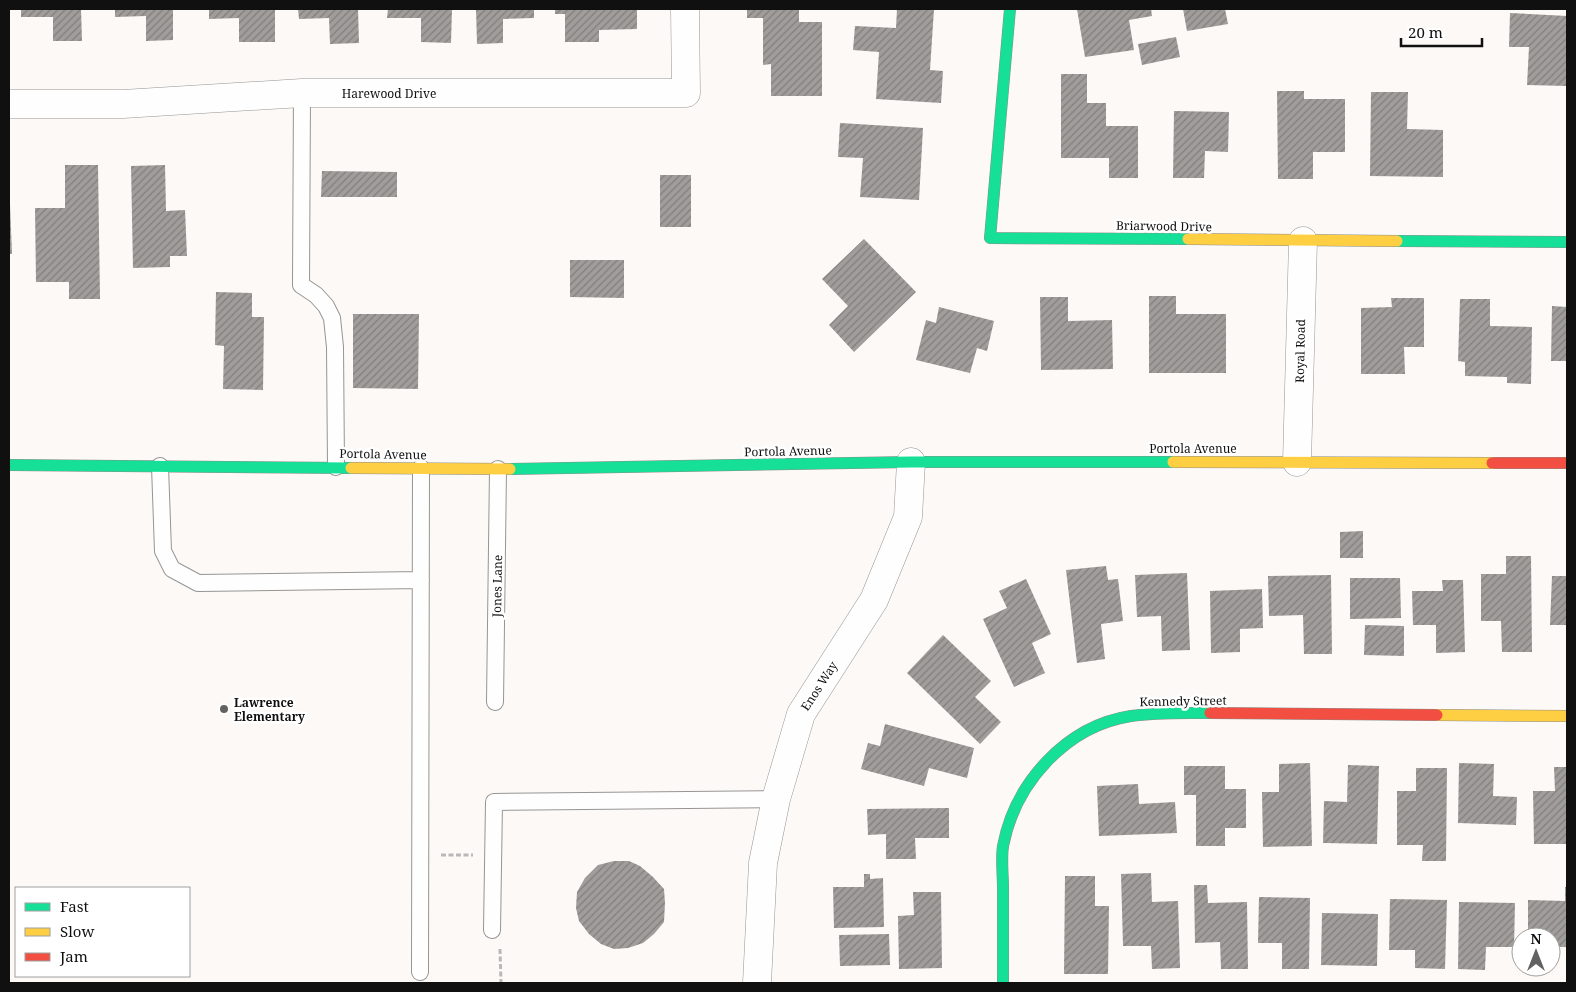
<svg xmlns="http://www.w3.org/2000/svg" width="1576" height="992" viewBox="0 0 1576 992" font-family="'Noto Serif',serif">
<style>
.building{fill:url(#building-hatch)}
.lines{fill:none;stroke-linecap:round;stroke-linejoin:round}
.lane-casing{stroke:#969594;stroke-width:18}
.street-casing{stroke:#969594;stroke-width:29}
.fast-casing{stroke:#8d8c8a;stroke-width:12}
.slow-casing{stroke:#8d8c8a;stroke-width:12}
.jam-casing{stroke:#8d8c8a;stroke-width:12}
.path{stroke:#b9b8b8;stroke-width:3;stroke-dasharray:5 2.5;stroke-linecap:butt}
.lane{stroke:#fffefe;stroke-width:16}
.street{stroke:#fffefe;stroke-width:28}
.fast{stroke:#16e098;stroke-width:11}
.slow{stroke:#ffcf43;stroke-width:11}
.jam{stroke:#f24e42;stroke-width:11}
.poi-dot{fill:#636260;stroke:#fff;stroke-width:2}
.labels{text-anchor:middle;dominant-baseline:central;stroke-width:5;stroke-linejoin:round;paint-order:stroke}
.street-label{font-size:12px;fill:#101010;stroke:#fff}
.poi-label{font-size:12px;font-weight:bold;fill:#101010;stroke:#fff;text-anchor:start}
</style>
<defs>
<pattern id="building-hatch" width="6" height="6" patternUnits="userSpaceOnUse" patternTransform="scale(1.25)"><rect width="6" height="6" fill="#a09d9b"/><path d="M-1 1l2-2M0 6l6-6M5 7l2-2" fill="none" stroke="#817f7d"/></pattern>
</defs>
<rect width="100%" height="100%" fill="#fcf9f6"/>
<path class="building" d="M21,9H81L82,41H53V17H21Z
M115,9H173V40L146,41V16L115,17Z
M209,9H275V42H239V18L209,19Z
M298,9H358L359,43L330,44L329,18L299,19Z
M388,9H452L451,43L421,42V18H387Z
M476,9H534V18L503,19V43L477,44Z
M555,9H637V29L599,30V42H565V14H555Z
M747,9H799V22H822V96H771V64L763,65V18H747Z
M897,9H934L930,70L943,71L941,103L876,99L879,52L853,50L855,26L896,28Z
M1077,9H1151L1152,16L1129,20L1134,50L1085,57Z
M1183,9H1225L1228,24L1187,31Z
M1510,13L1567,16V86L1527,85L1529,47H1509Z
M1176,37L1180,57L1142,65L1138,44Z
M1061,74H1087V103H1106V126H1138V178H1109V158H1061Z
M1277,91H1304V99H1345V152H1313V179H1278Z
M1371,92H1408L1407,129L1443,130V177L1370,176Z
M1174,111L1229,112L1228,152L1205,151L1204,178H1173Z
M840,123L923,128L919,200L860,197L863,158L838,157Z
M65,165H98L100,299H69V282H36L35,208H65Z
M165,165L166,211L185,210L187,256H170V267L133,268L131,166Z
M322,171L397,172V197H321Z
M660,175H691V227H660Z
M9,204H10L12,254H9Z
M864,239L916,292L854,352L829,325L848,306L822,279Z
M570,260H624V298L570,297Z
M216,292L252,293V317H264L263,390L223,389L224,346L215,345Z
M1149,296H1176V314H1226V373H1149Z
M1040,297H1068V321L1112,320L1113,369L1041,370Z
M1391,298H1424V347H1404L1405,374H1361V308L1392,307Z
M1460,299H1490V326L1532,327L1531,384L1507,383V377L1465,376V362L1458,361Z
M1552,306L1567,307V361H1551Z
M939,307L994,321L987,351L977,348L970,373L916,360L926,320L936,323Z
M353,314H419L418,389L353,388Z
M1363,531V558H1340V532Z
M1506,556H1531L1532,652H1502L1501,621H1481V574H1506Z
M1106,566L1108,580L1118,579L1123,621L1101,624L1105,659L1077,663L1066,570Z
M1187,573L1190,650L1162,651L1161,616L1137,617L1135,575Z
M1331,575L1332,654H1304L1303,615L1269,616L1268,576Z
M1552,576H1567V625H1550Z
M1350,578H1400L1401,618L1350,619Z
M1026,579L1051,634L1032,643L1045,673L1014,687L983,619L1007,608L999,591Z
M1442,580H1463L1465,652L1436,653V625H1413L1412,591H1443Z
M1262,589L1263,628L1240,629V652L1211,653L1210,591Z
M1365,625L1404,626V656L1364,655Z
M943,635L991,681L975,697L1001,722L980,744L907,673Z
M885,724L974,748L967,778L929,768L924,786L861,769L868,743L880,746Z
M1310,763L1312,846L1263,847L1262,792H1279V764Z
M1459,763L1494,764L1493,796L1517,797L1516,825L1458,823Z
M1348,765L1379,766L1377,844L1323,843L1324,801L1347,802Z
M1184,766H1225V789H1246V828H1225V846H1196V795H1184Z
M1554,767H1567V844H1534L1533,791H1555Z
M1416,768H1447L1446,861H1422L1423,845H1397V791H1416Z
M1138,784L1139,804L1175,802L1177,833L1099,836L1097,786Z
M949,808V838H915L916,859H886V834L868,835L867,809Z
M614,861H629L640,866L653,877L664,889L665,903L664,922L654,934L643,943L628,948L614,949L601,944L589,934L579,921L576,908L577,892L585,878L598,865Z
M1151,873L1152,902L1178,901L1180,968L1152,969L1151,946H1123L1121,874Z
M864,874H870V879L883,878L884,927L834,928L833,887H864Z
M1065,876H1095V906H1109L1108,974H1064Z
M1194,885H1207L1208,903L1247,902L1248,969H1221L1220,942L1195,943Z
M1565,887H1567V947H1553V969H1533V967H1551V937H1528V900L1565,901Z
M913,892H941L942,968L899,969L898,916L914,915Z
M1259,897L1310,898L1309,969H1282V943H1258Z
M1390,899L1447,900L1445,969L1415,968V950H1389Z
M1459,902L1515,903L1514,947H1486L1485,970L1458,969Z
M1322,913L1378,914L1377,966L1321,965Z
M889,934L890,965L840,966L839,935Z"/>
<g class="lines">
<defs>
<path id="lane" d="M302,93L301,285L316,295L326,306L332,318L335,347L336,467
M160,466L163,551L172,569L198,583L421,580
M495,702L498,469
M492,930L494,802L776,799
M420,972L421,468"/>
<path id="street" d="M9,104H123L302,93H686L685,9
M1297,462L1303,241
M757,983L763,863L776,799L801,714L874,600L908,517L911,462"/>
<path id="fast" d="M1010,9L990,238L1188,239
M1397,241L1567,242
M9,465L351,468
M510,469L911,462H1173
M1003,983C1003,951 1003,920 1003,888C1003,875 1001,859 1003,846C1015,783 1066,726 1131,716C1157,712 1184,713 1210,713"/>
<path id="slow" d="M1188,239L1397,241
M1173,462L1492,463
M351,468L510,469
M1437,715L1567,716"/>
<path id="jam" d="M1492,463H1567
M1210,713L1437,715"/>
</defs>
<use href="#lane" class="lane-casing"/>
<use href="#street" class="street-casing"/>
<use href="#fast" class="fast-casing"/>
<use href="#slow" class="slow-casing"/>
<use href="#jam" class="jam-casing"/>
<path class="path" d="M441,855H473
M500,949L501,983"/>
<use href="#lane" class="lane"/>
<use href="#street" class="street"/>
<use href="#fast" class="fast"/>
<use href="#slow" class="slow"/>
<use href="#jam" class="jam"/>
</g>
<circle class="poi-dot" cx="224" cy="709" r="5"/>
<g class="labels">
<g class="street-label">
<text x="389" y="93">Harewood Drive</text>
<text transform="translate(1164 226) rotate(1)">Briarwood Drive</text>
<text transform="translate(1300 351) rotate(-89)">Royal Road</text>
<text x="1193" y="448">Portola Avenue</text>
<text transform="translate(788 451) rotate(-1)">Portola Avenue</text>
<text transform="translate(383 454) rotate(1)">Portola Avenue</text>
<text transform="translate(497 586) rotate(-89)">Jones Lane</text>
<text transform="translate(819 686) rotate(-57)">Enos Way</text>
<text transform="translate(1183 701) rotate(-1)">Kennedy Street</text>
</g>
<g class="poi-label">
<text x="234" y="702">Lawrence<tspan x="234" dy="14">Elementary</tspan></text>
</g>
</g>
<rect width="1576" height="992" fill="none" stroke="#101010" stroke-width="20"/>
<rect x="15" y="887" width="175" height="90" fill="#ffffff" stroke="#9f9f9f"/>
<rect x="25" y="903" width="25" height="8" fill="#16e098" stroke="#9f9f9f"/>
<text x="60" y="912" font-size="15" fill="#101010">Fast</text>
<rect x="25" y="928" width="25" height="8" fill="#ffcf43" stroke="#9f9f9f"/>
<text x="60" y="937" font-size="15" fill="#101010">Slow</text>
<rect x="25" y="953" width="25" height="8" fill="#f24e42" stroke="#9f9f9f"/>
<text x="60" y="962" font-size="15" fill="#101010">Jam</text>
<g transform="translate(1536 952)"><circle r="24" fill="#ffffff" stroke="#9f9f9f"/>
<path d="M0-4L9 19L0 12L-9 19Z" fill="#636260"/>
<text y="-8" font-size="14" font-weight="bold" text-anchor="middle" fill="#101010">N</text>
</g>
<path d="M1401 38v8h81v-8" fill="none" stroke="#101010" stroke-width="2.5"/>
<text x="1408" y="38" font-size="15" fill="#101010" stroke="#ffffff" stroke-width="4" paint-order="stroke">20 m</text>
</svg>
